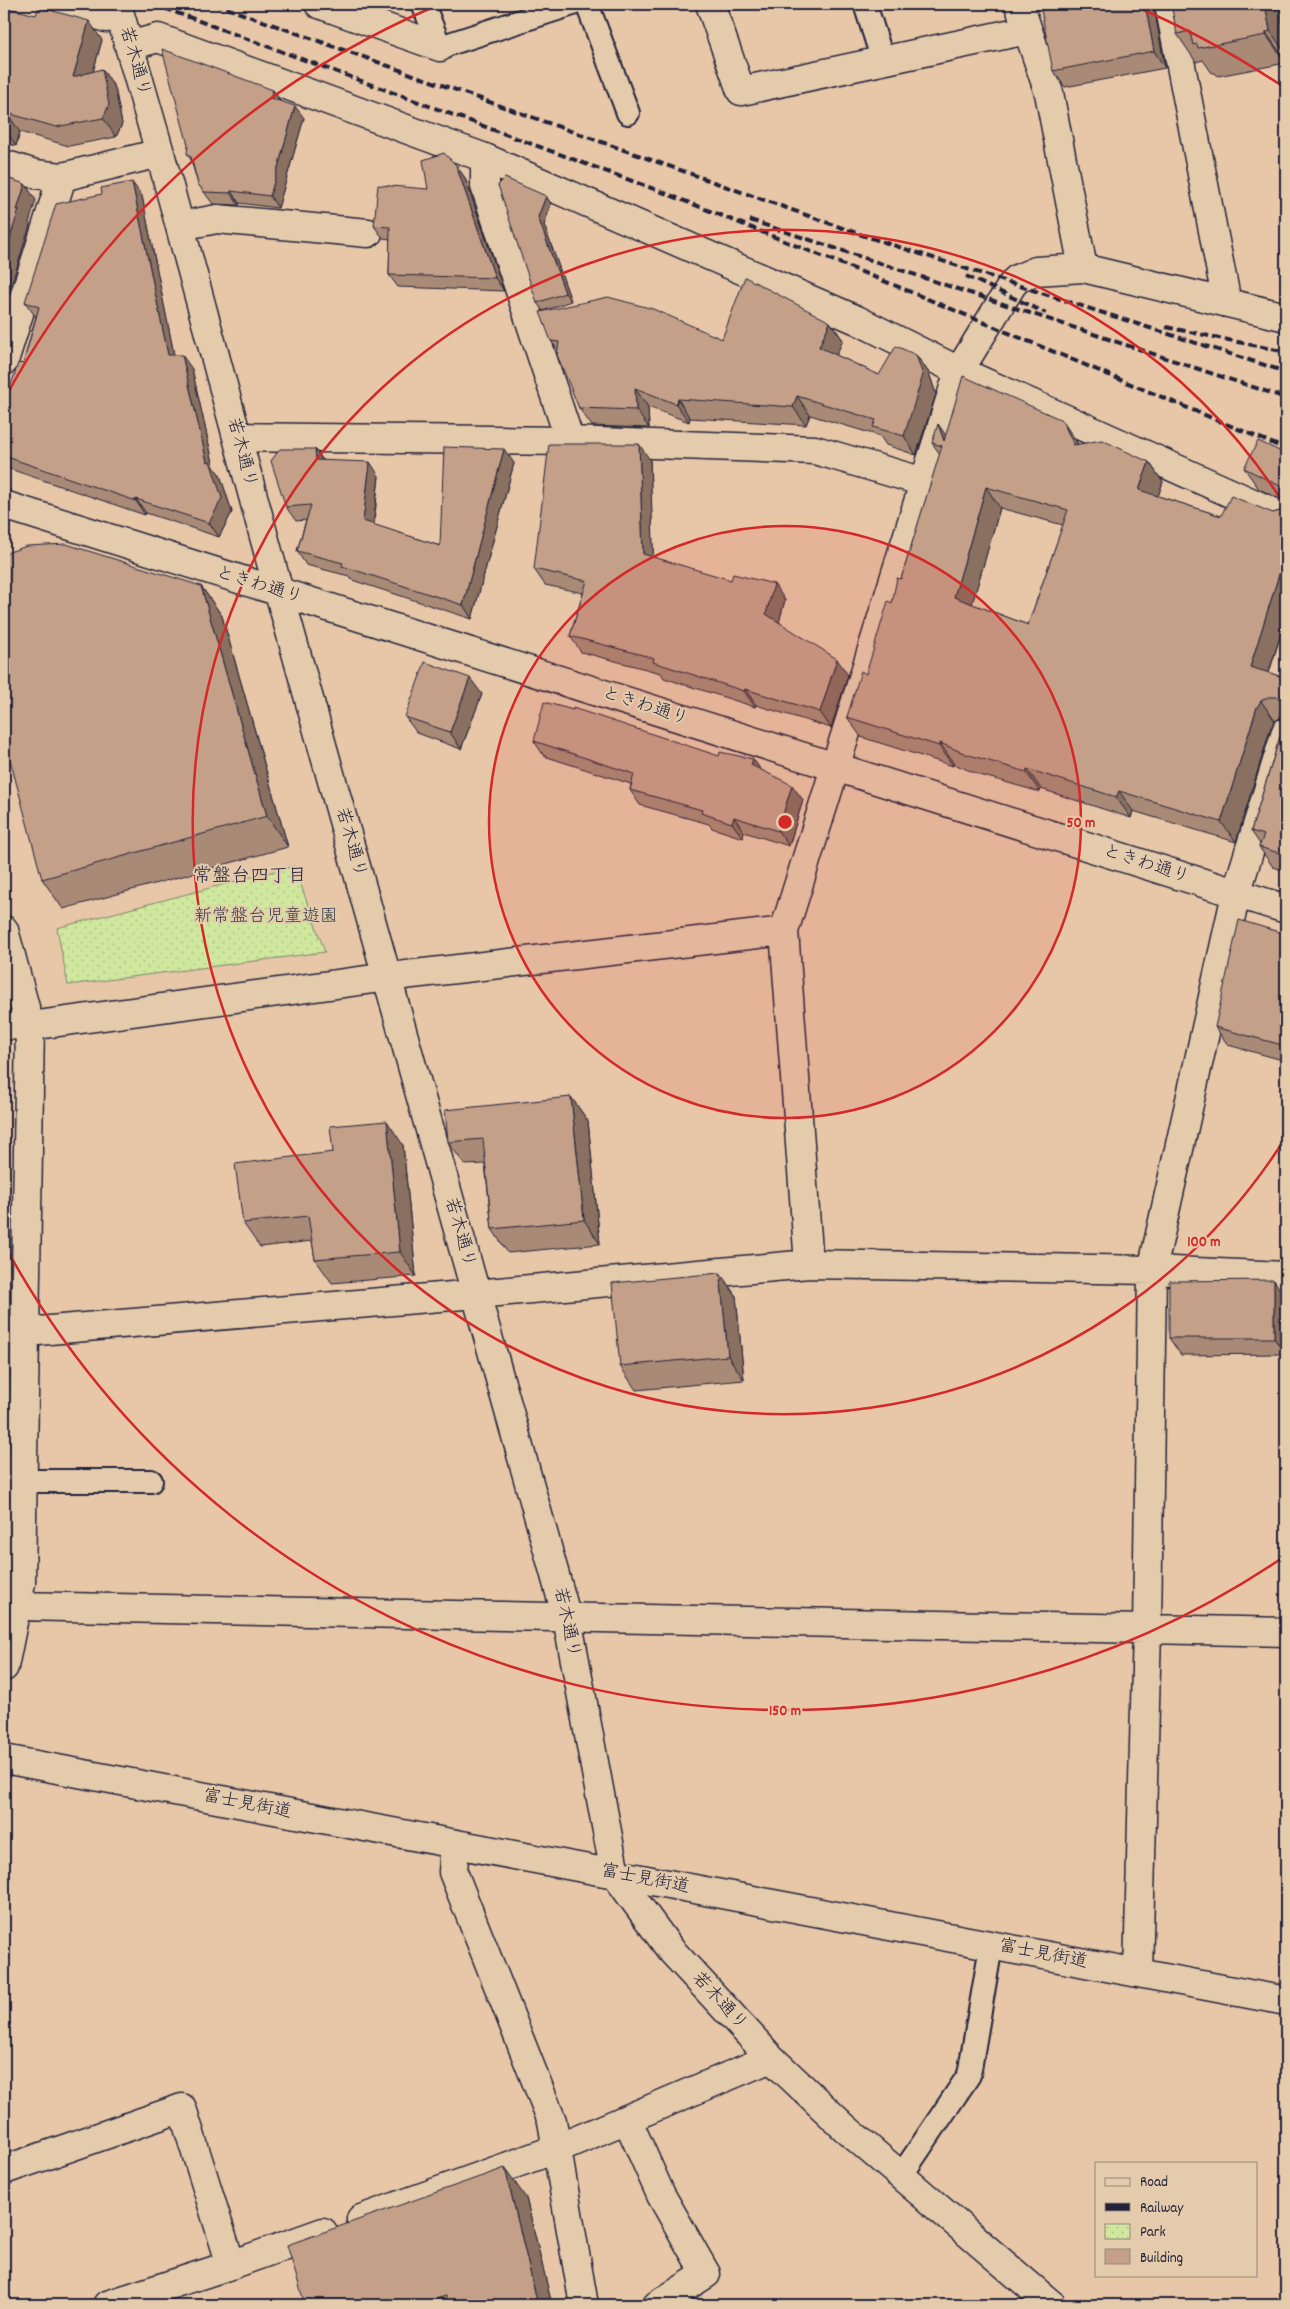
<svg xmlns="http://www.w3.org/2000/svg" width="1290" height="2309" viewBox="0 0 1290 2309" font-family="Dekko,'Klee One',sans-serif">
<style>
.park{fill:url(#park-dots);stroke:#79856c}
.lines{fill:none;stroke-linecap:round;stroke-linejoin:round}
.lane-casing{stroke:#22223b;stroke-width:26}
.street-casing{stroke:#22223b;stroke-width:31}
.secondary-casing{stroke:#22223b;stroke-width:31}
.lane{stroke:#e4cbac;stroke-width:22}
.street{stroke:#e4cbac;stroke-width:28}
.secondary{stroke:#e4cbac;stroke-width:28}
.rail{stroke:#22223b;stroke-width:4;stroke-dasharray:8 4;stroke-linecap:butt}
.wall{fill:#a98a76;stroke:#22223b;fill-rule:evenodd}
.shaded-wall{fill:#897060;stroke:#22223b}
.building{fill:#c4a089;stroke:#22223b;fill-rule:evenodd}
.ring{fill:none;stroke:#d62828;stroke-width:2.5}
.labels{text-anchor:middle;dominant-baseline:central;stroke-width:4;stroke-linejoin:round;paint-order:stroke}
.street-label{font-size:18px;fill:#22223b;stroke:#e4cbac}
.park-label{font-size:18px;fill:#3c404a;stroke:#e4cbac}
.neighbourhood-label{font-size:19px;fill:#22223b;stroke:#e4cbac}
.centre{fill:#d62828;stroke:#e4cbac;stroke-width:2.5}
.ring-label{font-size:15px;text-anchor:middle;font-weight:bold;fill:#d62828;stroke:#e4cbac;stroke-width:4;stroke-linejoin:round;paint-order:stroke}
</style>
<defs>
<pattern id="park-dots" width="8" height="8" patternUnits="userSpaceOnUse" patternTransform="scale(1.25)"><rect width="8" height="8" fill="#d0e89e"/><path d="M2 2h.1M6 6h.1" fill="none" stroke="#b2c789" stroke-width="1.8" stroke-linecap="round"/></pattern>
</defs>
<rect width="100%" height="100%" fill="#e7c7a8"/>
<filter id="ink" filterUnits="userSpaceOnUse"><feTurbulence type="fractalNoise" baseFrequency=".02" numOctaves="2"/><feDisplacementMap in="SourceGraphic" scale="10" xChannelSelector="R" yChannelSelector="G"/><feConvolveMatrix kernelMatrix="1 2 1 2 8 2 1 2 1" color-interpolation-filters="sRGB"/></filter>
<g filter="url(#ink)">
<path class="park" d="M294,866L325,952L68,985L57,928Z"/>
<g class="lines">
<defs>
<path id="lane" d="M423,4L440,47L573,4
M587,4L628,113
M865,4L883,61
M23,1481H151
M901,2176L969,2075L991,1946"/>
<path id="street" d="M67,4L106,18L120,15
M117,4L160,153L279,592
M319,4L440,47
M710,4L741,91L1027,30
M1019,4L1049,93L1083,268
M1169,4L1227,303
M129,46L158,38L485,158L857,320L959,371L1286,518
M485,158V186L570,441
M4,164L35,174L62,177L160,153
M180,226L217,219L368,233
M4,361L62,177
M237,437L570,441L815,450L924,482
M4,930L30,1026L21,1583L4,1667
M4,1025L30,1026L388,977L784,931
M809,1264L784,931L959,371L1012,285L1017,279L1036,271L1083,268L1286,317
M4,1331L26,1332L476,1294L809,1264L1152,1270L1286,1276
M17,1606L1286,1632
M455,1844L453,1872L552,2121L584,2305
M615,1874L1286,2001
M1138,1973L1147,1629L1152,1270L1236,894L1286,732
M627,2119L661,2195L706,2274L657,2305
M4,2170L182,2108L231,2265
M361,2219L556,2149L771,2058
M107,2305L231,2265L323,2232"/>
<path id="secondary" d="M4,505L1286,909
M279,592L567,1618L615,1874L670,1949L771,2058L845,2128L1052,2305
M4,1759L615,1874"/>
</defs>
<use href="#lane" class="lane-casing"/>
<use href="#street" class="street-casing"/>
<use href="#secondary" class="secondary-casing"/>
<use href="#lane" class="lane"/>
<use href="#street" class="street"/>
<use href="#secondary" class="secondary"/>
<path class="rail" d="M153,4L670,195L894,285L1286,449
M215,4L862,235L1286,372
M750,220L1286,398
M966,276L1046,313
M1166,327L1286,352"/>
</g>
<path class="wall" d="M1279,4L1286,40V63L1218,76L1215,73H1212L1203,60L1196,62L1177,34Z
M4,7L102,40L93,72L102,69L115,88L122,124L116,137L69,146L20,132L16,146L4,142Z
M1154,7L1165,68L1065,87L1053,71Z
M273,90L281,102L304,118L278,208L239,203V205L213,204L198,184L191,160L187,153Z
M456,165L465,178L504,291L398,287L389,275L390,239L383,238L374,226L428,189Z
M142,196L174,355L192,369L214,467L220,475L232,512L219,537L146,513L145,515L4,467V393L8,395L23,364L36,316H35L25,302Z
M546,196L551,204L544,225L571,301L543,311L537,303Z
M830,322L843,340L836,355L879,375L916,355L929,373L936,394L916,455L886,445L880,436L810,415L806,425L690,418L689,422L648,407L649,428L592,426L579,408L558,350L551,341L722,339Z
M945,435L1076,441L1078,444L1149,462L1163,482L1158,496L1221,516L1273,513L1280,511L1286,504V502L1259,489L1244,468L1286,454V618L1269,673L1286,678V717H1282L1275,721L1271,727L1236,842L1133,811L1131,818L1041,789L1040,792L980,775L954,764L953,766L861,737L847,717L866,674L901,579L940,454L932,443ZM1000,508L1063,525L1028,625L972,604Z
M315,449L323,460L379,476L374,525L440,546L514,463L472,619L352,580L349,576L306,565L297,551L306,520L296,521L286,507Z
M650,460L653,557L785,600L779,622L848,675L831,728L756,705L755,707L664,678L661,673L581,652L570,636L583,593L545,585L534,569Z
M201,586L222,616L288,847L63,909L42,879Z
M482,694L461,749L417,733L405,717Z
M1286,717V871L1273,867L1259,847L1260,844L1251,831Z
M534,741L753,759L760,769L803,800L789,846L744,832L743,838L712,828L709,824L640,805L630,790L631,784L544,756Z
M1286,934V1061L1228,1045L1215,1027Z
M571,1097L588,1121L600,1244L508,1253L492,1229L485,1164L465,1165L448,1142Z
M403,1145L416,1276L332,1283L315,1259L312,1241L260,1247L243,1223Z
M736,1296L744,1380L636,1390L620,1366Z
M1285,1297V1354L1181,1355L1169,1338Z
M526,2198L552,2305H305Z"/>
<path class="shaded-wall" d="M1145,4H1151L1154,7L1165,68L1154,51Z
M1265,4H1279L1286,40V54L1270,31Z
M89,21L102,40L86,96L73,77Z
M1266,32L1285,60L1286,63L1266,35Z
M102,69L115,88L122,124L116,137L103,118Z
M273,90L281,102L270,98Z
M295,106L304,118L278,208L270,196Z
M7,113L20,132L16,146L4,128V124Z
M456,165L465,178L504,291L495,278Z
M132,182L142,196L177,369L168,355Z
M25,184L36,200L29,223L30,225L5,305L4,303V257L17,210Z
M231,191L239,203V205L230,193Z
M546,196L551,204L544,225L571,301L565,293L538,217Z
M830,322L843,340L832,365L819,347Z
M182,355L192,369L214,467L220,475L232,512L219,537L209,523L207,462Z
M916,355L929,373L936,394L916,455L904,436Z
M635,388L648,407L649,428L636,410Z
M797,396L810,415L806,425L793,407Z
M678,399L690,418L689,422L676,404Z
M1062,420L1076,441L1089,466L1074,445Z
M938,424L952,444L944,441Z
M639,444L650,460L654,569L643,554Z
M315,449L324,463L316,460Z
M504,449L514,463L472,619L463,605Z
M370,462L379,476L372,535L363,521Z
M1149,462L1163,482L1153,511L1139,490Z
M986,487L1000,508L968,618L954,597Z
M136,499L146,513L145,515L136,501Z
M1286,552V618L1264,687L1250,667Z
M774,584L785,600L777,630L766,614Z
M201,586L222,616L288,847L267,816Z
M837,659L848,675L831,728L820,712Z
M470,678L482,694L461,749L450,732Z
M745,689L756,705L755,707L744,691Z
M1261,701L1275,721L1271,727L1236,842L1221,822L1257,707Z
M940,743L954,764L953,766L939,746Z
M753,759L764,774L751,765Z
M1027,769L1041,789L1040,792L1026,772Z
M792,785L803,800L789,846L778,831Z
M1119,791L1133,811L1131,818L1116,797Z
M734,817L744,832L743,838L732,823Z
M571,1097L588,1121L600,1244L584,1220Z
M387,1121L403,1145L416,1276L400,1252Z
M720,1273L736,1296L744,1380L728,1356Z
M1274,1280L1285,1297V1354L1274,1338Z
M505,2168L526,2198L552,2305H538Z"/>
<path class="building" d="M1074,4H1145L1154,51L1053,71L1041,10Z
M1171,4H1265L1270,31L1266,32V35L1198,48L1197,44L1193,45L1190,31L1177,34Z
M4,7L36,15L39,7L89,21L73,77L102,69L109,105L103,118L56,127L7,113L4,124Z
M162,49L273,90L270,98L295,106L270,196L231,191L230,193L204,192L198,184L191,157L187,153L188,145Z
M444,153L456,165L495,278L389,275L390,227L374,226L378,185L428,189L423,160Z
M4,177L25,184L17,210L19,209L4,257Z
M505,178L546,196L538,217L565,293L537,303L498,185Z
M132,182L168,355H182L207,462L210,461L222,498L209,523L136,499V501L4,456V393L8,395L18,363L23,364L39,307L25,302L56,204L102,194L101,188Z
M745,277L830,322L819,347L879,375L896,346L916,355L923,375L904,436L873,427L876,420L797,396L793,407L678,399L676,404L635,388L636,410L579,408L557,355L559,342L551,341L540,312L608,297L653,309L722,339Z
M963,376L1062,420L1074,445L1102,440L1149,462L1139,490L1221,516L1231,496L1273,513L1280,511L1286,504V501V552L1250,667L1286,678V707L1283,701L1277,697H1268L1261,701L1257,707L1221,822L1119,791L1116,797L1027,769L1026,772L966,754L940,743L939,746L847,717L861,671L866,674L888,601L892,603L897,578L901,579L942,446L932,443L938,424L944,441ZM986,487L1068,510L1028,625L954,597Z
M1258,441L1286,454V493L1284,488L1244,468Z
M549,444H639L643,554L731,580L733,574L774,584L766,614L837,659L820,712L745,689L744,691L653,662L654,658L570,636L587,581L534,569Z
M444,447L504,449L463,605L342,566L343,563L297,551L311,505L286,507L271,461L280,449H315L316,460L370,462L363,521L440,546Z
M66,544L201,586L267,816L42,879L4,737V556L9,552L27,546Z
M425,662L470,678L450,732L405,717Z
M544,702L573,710V708L719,756L720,752L753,759L751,765L792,785L778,831L734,817L732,823L701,813L702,810L630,790L634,774L534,741Z
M1286,717V855L1259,847L1264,835L1251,831Z
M1239,920L1286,934V1046L1215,1027Z
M571,1097L584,1220L492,1229L483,1139L448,1142L445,1110Z
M387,1121L400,1252L315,1259L308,1216L243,1223L235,1164L333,1152L330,1126Z
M720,1273L728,1356L620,1366L612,1283Z
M1274,1280V1338H1169V1281Z
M505,2168L538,2305H448L446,2296L414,2305H305L287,2245Z"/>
</g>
<circle cx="785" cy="822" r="296" fill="#d62828" fill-opacity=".12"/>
<g class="ring">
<circle cx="785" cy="822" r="296"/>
<path d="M1284 1140A592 592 0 1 1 1284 504"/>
<path d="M1282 1558A888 888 0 0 1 5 1246M5 398A888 888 0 0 1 438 5M1132 5A888 888 0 0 1 1282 86"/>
</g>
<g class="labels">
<g class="street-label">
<text transform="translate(134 62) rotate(74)">若木通り</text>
<text transform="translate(241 453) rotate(75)">若木通り</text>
<text transform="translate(259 586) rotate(17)">ときわ通り</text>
<text transform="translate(645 707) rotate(18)">ときわ通り</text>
<text transform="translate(350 843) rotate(74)">若木通り</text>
<text transform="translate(1146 865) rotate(18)">ときわ通り</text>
<text transform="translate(459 1233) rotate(74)">若木通り</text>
<text transform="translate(566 1623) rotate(78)">若木通り</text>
<text transform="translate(247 1805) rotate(11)">富士見街道</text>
<text transform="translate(645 1880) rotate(11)">富士見街道</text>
<text transform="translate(1043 1955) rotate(11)">富士見街道</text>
<text transform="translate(719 2002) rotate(47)">若木通り</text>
</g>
<g class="park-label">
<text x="266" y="917">新常盤台児童遊園</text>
</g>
<g class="neighbourhood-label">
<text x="250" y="877">常盤台四丁目</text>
</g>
</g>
<circle cx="785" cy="822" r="8" class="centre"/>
<g class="ring-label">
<text x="1081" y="827">50 m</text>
<text x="1204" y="1246">100 m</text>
<text x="785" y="1715">150 m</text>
</g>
<rect width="1290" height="2309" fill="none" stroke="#e4cbac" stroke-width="20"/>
<rect x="10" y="10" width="1270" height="2289" fill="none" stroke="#22223b" stroke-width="2" filter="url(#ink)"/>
<rect x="1095" y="2162" width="162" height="115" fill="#e4cbac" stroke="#96877f"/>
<rect x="1105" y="2178" width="25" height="8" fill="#e4cbac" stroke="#96877f"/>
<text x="1140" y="2186" font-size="15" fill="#22223b">Road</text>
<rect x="1105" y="2203" width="25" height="8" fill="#22223b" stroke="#96877f"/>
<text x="1140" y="2212" font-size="15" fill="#22223b">Railway</text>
<rect x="1105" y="2224" width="25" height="15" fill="url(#park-dots)" stroke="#96877f"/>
<text x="1140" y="2236" font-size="15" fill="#22223b">Park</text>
<rect x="1105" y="2249" width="25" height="15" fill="#c4a089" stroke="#96877f"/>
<text x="1140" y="2262" font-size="15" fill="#22223b">Building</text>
</svg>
